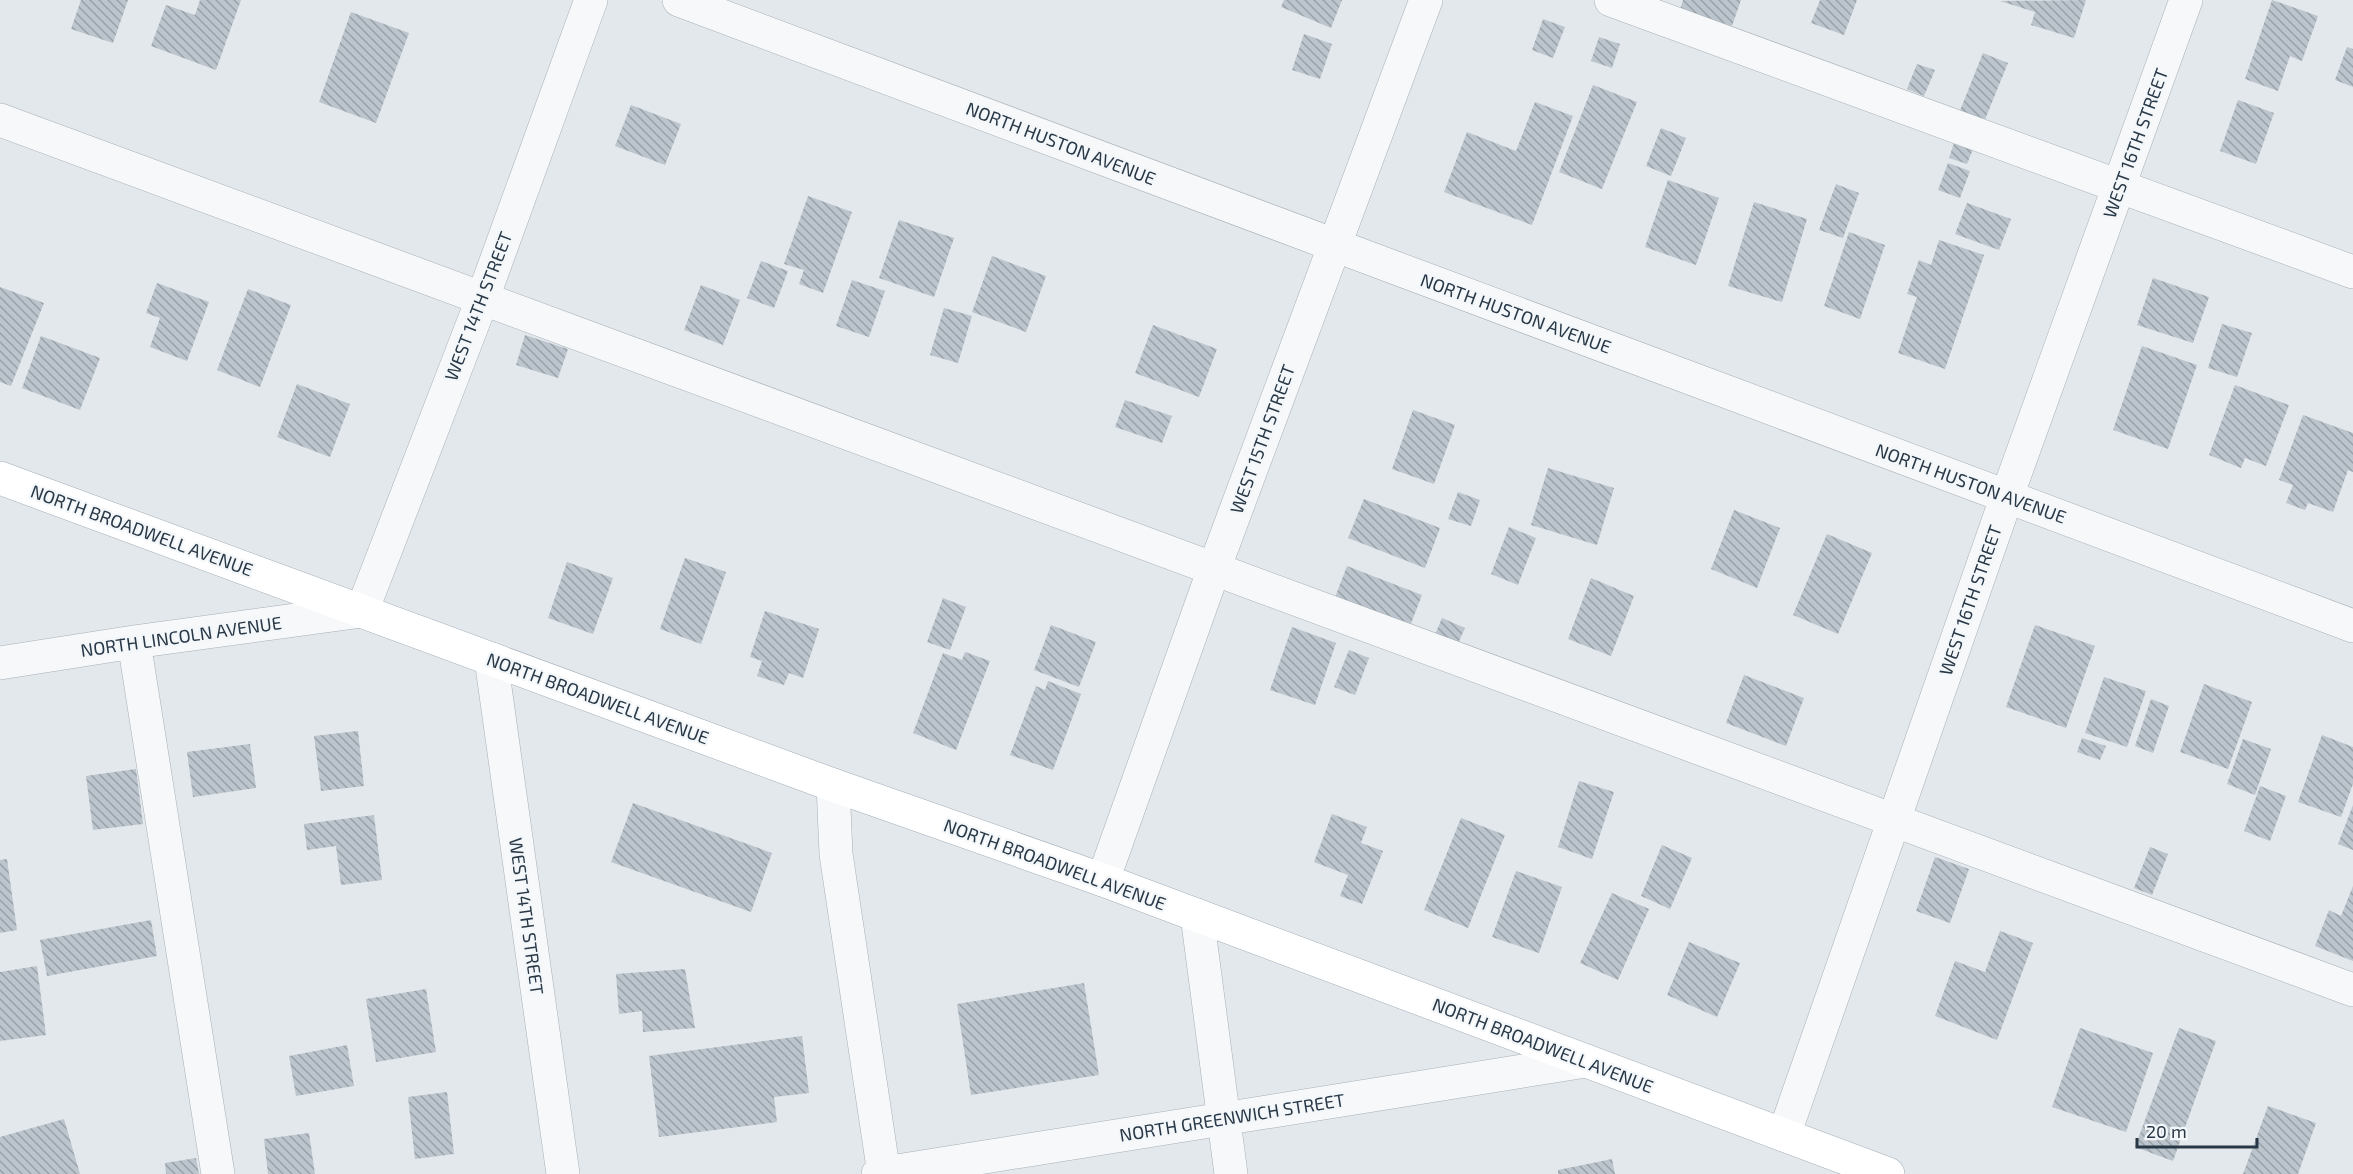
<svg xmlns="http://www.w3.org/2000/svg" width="2353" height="1174" viewBox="0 0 2353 1174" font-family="'Exo 2',sans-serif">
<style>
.building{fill:url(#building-back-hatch)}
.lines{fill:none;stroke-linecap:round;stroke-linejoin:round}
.minor-casing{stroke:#a7b0b7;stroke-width:34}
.major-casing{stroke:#a1aeba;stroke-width:34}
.minor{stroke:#f6f8fa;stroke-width:33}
.major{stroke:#fff;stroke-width:33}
.labels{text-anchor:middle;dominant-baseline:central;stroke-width:4.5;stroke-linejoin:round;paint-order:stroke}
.street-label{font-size:18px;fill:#293847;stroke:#f3f7f9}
</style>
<defs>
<pattern id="building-back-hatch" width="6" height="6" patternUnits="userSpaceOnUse" patternTransform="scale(1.5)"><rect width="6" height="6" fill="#bcc5cd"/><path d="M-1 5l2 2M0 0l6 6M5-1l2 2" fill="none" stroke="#99a1a8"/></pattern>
</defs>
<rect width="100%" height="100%" fill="#e3e8ec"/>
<path class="building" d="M81,0H128L113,43L71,29Z
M200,0H241L216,70L151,46L166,5L195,15Z
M1284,0H1342L1331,28L1281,7Z
M1683,0H1741L1732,26L1680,10Z
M1820,0H1857L1844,35L1811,23Z
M2086,0L2074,38L2031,25L2035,12L2000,1Z
M2272,0L2318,16L2302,61L2290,56L2278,91L2245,79Z
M351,12L409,33L376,123L319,102Z
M1543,19L1565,27L1553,58L1532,50Z
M1304,34L1332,44L1320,79L1292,70Z
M1599,37L1620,44L1612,68L1591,61Z
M2347,47L2353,49V87L2335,80Z
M1983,53L2008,63L1984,122L1959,113Z
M1917,64L1935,70L1924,96L1907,89Z
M1593,85L1637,102L1602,189L1559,172Z
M2238,100L2274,113L2256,164L2220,151Z
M1535,102L1573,116L1532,225L1444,192L1467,132L1516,151Z
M631,105L681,124L665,165L615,146Z
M1661,128L1686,138L1671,176L1646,166Z
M1956,137L1975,144L1967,164L1949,158Z
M1948,163L1970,171L1960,198L1938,190Z
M1668,180L1719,198L1696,265L1645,247Z
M1836,184L1859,193L1843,238L1819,230Z
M808,196L852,212L823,293L799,284L804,270L784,264Z
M1754,202L1807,219L1782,302L1728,286Z
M1967,203L2011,219L1999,250L1955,234Z
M899,220L954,238L934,297L879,278Z
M1849,232L1885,245L1860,319L1824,306Z
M1939,240L1984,255L1945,369L1898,353L1917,297L1907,294L1919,260L1931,265Z
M992,256L1046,276L1026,332L972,312Z
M761,261L788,271L774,308L747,298Z
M2153,278L2209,297L2193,343L2137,325Z
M852,280L885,291L869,337L836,326Z
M157,283L209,302L187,361L150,347L160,318L146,313Z
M701,285L740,300L723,345L684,330Z
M0,287L44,303L11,386L0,382Z
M248,289L291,305L260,387L217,370Z
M944,308L972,316L958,363L930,355Z
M2222,324L2252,333L2237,377L2208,368Z
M1153,325L1217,349L1199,397L1135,373Z
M525,335L568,349L558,378L516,365Z
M41,336L100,358L80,410L22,388Z
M2142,346L2197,365L2168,449L2113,430Z
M297,384L350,404L330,457L277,437Z
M2235,385L2289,405L2266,466L2245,458L2241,468L2209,455Z
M1125,400L1172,416L1162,443L1115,427Z
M1413,410L1455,425L1434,484L1392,469Z
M2303,415L2353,433V472L2348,470L2333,512L2308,503L2305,510L2286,503L2293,485L2279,480Z
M1548,468L1614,488L1597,545L1531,525Z
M1458,492L1480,500L1471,526L1448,519Z
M1364,499L1440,528L1425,568L1348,538Z
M1734,510L1780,528L1757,588L1711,569Z
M1509,527L1536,538L1518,585L1491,574Z
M1827,534L1872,553L1838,634L1793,615Z
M685,558L726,572L701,644L660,629Z
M567,562L613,578L593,634L548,618Z
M1347,566L1422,595L1407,634L1332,605Z
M1591,578L1634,596L1611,656L1568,639Z
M943,598L966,607L950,650L927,642Z
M765,611L819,629L803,678L789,673L784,685L757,676L762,661L750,657Z
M1442,618L1465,628L1457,646L1434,637Z
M1051,625L1096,642L1079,687L1034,670Z
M2035,625L2095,646L2066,728L2006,707Z
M1292,627L1336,643L1315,705L1270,690Z
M1349,650L1369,658L1355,695L1334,687Z
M965,652L990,661L956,750L913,733L943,653L962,660Z
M1744,675L1804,698L1786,746L1726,723Z
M2104,677L2146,691L2127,747L2085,733Z
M1048,681L1081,694L1053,770L1010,755L1036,686L1045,690Z
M2204,684L2252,702L2228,769L2180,752Z
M2151,699L2169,706L2153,753L2135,746Z
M358,731L364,786L321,791L314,736Z
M2322,735L2353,747V784L2341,817L2298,802Z
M2082,738L2106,746L2100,760L2077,752Z
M2243,739L2271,749L2255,795L2227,784Z
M250,744L256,788L193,797L187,752Z
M136,769L143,824L93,830L86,776Z
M1579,781L1614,792L1592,859L1558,847Z
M2260,786L2286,796L2270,841L2244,831Z
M633,803L772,853L751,912L611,862Z
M2353,805V850L2338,844Z
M1332,814L1367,827L1361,843L1383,851L1362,904L1340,896L1348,875L1314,862Z
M374,815L382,880L341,885L336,846L307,850L304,824Z
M1461,818L1505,835L1468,928L1424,910Z
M1662,845L1692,858L1670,909L1641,896Z
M2150,847L2168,854L2152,895L2134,888Z
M1935,857L1969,869L1950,923L1916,911Z
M7,859L17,930L0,933V860Z
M1516,871L1562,887L1539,953L1492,937Z
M2353,886V961L2315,946L2329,910L2341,916Z
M1612,893L1649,909L1618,980L1580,963Z
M151,920L157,956L47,976L40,940Z
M2000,931L2033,943L1997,1040L1935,1016L1955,961L1985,972Z
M1689,942L1740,963L1717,1017L1667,995Z
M37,966L46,1035L0,1041V972Z
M685,969L695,1028L643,1032L642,1011L619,1014L616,974Z
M1084,983L1099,1075L971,1095L957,1004Z
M426,989L436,1052L376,1062L366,999Z
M2080,1028L2153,1053L2126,1132L2052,1107Z
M2179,1028L2216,1041L2173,1161L2135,1147Z
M802,1036L809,1093L774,1097L777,1122L659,1137L649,1056Z
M347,1045L354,1086L296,1096L289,1056Z
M447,1092L454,1154L415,1159L408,1097Z
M2268,1106L2316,1123L2298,1174H2243Z
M64,1119L80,1174H0V1137Z
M309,1133L315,1174H268L264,1139Z
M196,1158L199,1174H166L165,1163Z
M1612,1159L1615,1174H1558V1170Z"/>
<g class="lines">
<defs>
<path id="minor" d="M679,0L2353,626
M1611,0L2353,272
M0,120L2353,990
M134,642L218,1174
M491,659L563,1174
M0,663L134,642L362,611L482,300L591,0
M833,785L836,854L884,1174
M1103,880L1214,569L1426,0
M1197,915L1231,1174
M1784,1135L2007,496L2186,0
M878,1174L1586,1061"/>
<path id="major" d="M0,478L833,785L1103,880L1888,1174"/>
</defs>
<use href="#minor" class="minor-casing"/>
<use href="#major" class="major-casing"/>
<use href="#minor" class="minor"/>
<use href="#major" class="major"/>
</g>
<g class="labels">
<g class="street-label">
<text transform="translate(1061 143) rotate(21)">NORTH HUSTON AVENUE</text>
<text transform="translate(2135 143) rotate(-70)">WEST 16TH STREET</text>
<text transform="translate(478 306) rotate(-69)">WEST 14TH STREET</text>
<text transform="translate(1516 313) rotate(20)">NORTH HUSTON AVENUE</text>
<text transform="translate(1262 439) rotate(-70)">WEST 15TH STREET</text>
<text transform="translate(1971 483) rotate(20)">NORTH HUSTON AVENUE</text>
<text transform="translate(142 530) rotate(20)">NORTH BROADWELL AVENUE</text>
<text transform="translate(1970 600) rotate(-71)">WEST 16TH STREET</text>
<text transform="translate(181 636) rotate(-8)">NORTH LINCOLN AVENUE</text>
<text transform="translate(598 698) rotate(20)">NORTH BROADWELL AVENUE</text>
<text transform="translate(1055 864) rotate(20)">NORTH BROADWELL AVENUE</text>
<text transform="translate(527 916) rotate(82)">WEST 14TH STREET</text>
<text transform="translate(1543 1045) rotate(21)">NORTH BROADWELL AVENUE</text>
<text transform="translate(1232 1117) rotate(-9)">NORTH GREENWICH STREET</text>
</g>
</g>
<path d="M2137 1138v9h120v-9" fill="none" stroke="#293847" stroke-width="3"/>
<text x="2146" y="1138" font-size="18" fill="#293847" stroke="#f3f7f9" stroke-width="4.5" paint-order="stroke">20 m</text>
</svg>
